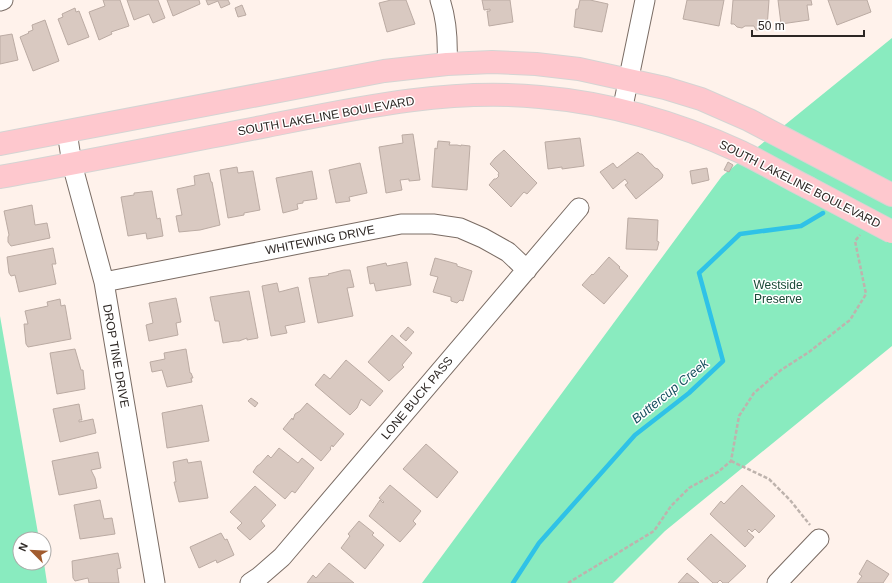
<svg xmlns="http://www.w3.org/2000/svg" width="892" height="583" viewBox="0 0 892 583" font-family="Arial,sans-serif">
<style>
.green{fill:#89ebbf}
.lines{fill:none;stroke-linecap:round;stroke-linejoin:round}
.stream{stroke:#2fc2e7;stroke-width:4.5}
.building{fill:#d9c9c1;stroke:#bbaba3}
.minor-casing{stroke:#7a6c64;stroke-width:21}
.major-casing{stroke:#d5d4d3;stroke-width:24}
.path{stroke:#beb3ad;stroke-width:2.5;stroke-dasharray:4 2;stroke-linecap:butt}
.minor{stroke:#fff;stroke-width:19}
.major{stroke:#fec8ce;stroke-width:22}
.major-bridge-casing{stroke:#d5d4d3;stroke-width:24;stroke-linecap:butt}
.major-bridge{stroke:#fec8ce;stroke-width:22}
.labels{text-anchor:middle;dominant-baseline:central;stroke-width:3;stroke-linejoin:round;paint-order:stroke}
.street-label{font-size:12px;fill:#2d2724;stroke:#fff}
.park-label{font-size:12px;fill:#184936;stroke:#fff}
.water-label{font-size:13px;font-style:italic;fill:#154f5e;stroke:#fff}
</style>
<rect width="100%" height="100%" fill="#fff2eb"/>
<path class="green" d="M892,38V346L665,531L613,583H422L722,176Z
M0,316L39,539H20V563H44L47,583H0Z"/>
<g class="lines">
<path class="stream" d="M513,583L539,543L635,435L689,393L723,361L699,273L740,234L801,226L823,213"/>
</g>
<path class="building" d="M103,0H120L129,26L111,32L112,34L99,40L89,12L105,6Z
M127,0H158L165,18L153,23L149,14L134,20Z
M167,0H199L200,4L173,16Z
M206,0H228L230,4L221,8L218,1L208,5Z
M391,0H406L415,24L387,32L379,3Z
M482,0H510L513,22L489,26L487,11H490V9L484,10Z
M580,0H590L608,4L602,32L574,27L576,9H578Z
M687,0H724L719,26L683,19Z
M733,0H769L767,28L762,30H756L754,26H745L742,28L737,27L734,24H731Z
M778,0H811L812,5H807L809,20L781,24Z
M828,0H867L871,12L837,25Z
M242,5L246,15L238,17L235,8Z
M75,8L76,12L79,11L89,37L68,45L58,19L63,17L62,14Z
M45,20L59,61L33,71L20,37L29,33L28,32L33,30L32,25Z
M12,34L18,60L0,64V36Z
M413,134L420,180L409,181V179L400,180L402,190L386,193L379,147L403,143L402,135Z
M580,138L584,166L562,169V167L548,169L545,142Z
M438,141L450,142L449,145H457L461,146V145L470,146L467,190L432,187L435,148L437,149Z
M504,150L537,183L527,194L524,192L523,193L511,207L489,185L494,179H496L499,176L498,175L499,173L490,164L495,158Z
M638,152L640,154H642L655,168L658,169L663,175L662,178L636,199L625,185L628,183L625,179L613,189L600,172L613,163L617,168Z
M728,162L733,165L729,172L724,170Z
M360,163L367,193L349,197L350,201L336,203L329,170Z
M237,167L238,173L253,171L260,210L244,213V215L228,218L220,170Z
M707,168L709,180L692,184L690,171Z
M312,171L317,199L303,201V203L297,204L298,209L283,213L276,178Z
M209,173L211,182H212L220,225L200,230L179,232L176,216L182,215L177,189L195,185L194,176Z
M152,191L157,219L160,218L163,236L147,239L146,233L128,236L121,197L134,195V193Z
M32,205L35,225L47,223L50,238L11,246L8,242V237L9,235L4,211Z
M628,218L658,220L657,241L659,242L657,250L626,249Z
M53,248L56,264H52L56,284L19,292L15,275L11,276L9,273L7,257Z
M609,257L620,267L619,268L628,276L604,304L582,285L592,274L593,275Z
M435,258L457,264V266L472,271L463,301L460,300L457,303L451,301V297L433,292L438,277L430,275Z
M407,262L411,285L376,291L374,283L370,284L367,267L386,263L387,266Z
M344,270H350L354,287L347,288L353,316L318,323L309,278L326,276L329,275L328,274Z
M277,283L279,292L298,287L305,322L285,326L287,333L271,336L262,286Z
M249,291L258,338L247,340V338L239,341H235L223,343L219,321H215L210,297Z
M176,298L181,322L176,323L178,335L149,341L146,325L153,323L149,303Z
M60,299L61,306L65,305L71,339L28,347L26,344L24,324H28L25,311L48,306L47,302Z
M408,327L414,332L406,341L400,336Z
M392,335L412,353L402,365L404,367L389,381L368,362Z
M75,349L81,370H83L85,389L57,394L50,353Z
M186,349L190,373H191L193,378H191L192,382L167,387L162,370L152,372L150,362L165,359L164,353Z
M346,360L383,391L370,406L361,399L357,408L350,415L315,385L324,374L330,379Z
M251,398L258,403L255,407L248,401Z
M307,403L344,434L333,447L332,445L330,448L331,449L321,461L283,429L292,418L293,420L295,414L300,411Z
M79,404L82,420H79V422L93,419L96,433L60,442L53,409Z
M202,405L209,441L167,448L162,413Z
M426,444L458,472L437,498L403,469Z
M279,448L298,463L302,458L314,468L295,493L292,491L285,499L253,472L257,466L260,464L268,455L271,458Z
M98,452L101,468L91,470L95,478L97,488L59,495L52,461Z
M187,459L188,463L201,461L208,498L179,502L174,482H176L173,462Z
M390,485L421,511L413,521L416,524L400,542L369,516L380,500L383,503L384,502L379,498Z
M742,485L775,516L759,533L755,529L752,532L749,529L747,531L754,537L745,547L710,514L721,501L724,504Z
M255,486L276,505L261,521L265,526L250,540L237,528L242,523L230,512Z
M100,500L104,519L112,518L115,534L80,539L74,505Z
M359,521L374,533L372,535L384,545L365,569L341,548L350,536L348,534Z
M221,533L225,540L227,539L234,555L217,563L216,560L199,568L190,547Z
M711,534L746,566L728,583H723L720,580L717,583H713L687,559Z
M118,553L121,568L117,569L119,583H89L88,578L75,581L73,578L72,561Z
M867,560L889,574L883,583H857L862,576L859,574Z
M329,563L354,583H307L313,575L316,578Z
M687,573L699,583H678Z"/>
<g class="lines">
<defs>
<path id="minor" d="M440,0C447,20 448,43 447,64
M0,1L3,0
M622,111L645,0
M67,132L72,164L104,282L155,583
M104,282L401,224H433L460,228L483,238L508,252L527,270
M250,583L259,577L282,557L579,208
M777,583L819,539"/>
<path id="major" d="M0,144L384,71L447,64L492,62L536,64L579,69L665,88L701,99L749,120L892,195
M0,177C89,161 178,143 267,126C357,108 448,88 540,97C610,103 678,123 741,152C764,163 785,176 807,187"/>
</defs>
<use href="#minor" class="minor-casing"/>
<use href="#major" class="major-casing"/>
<path class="path" d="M731,461L769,479L790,500L810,525
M568,583L654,531L671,506L689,488L718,472L731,461L739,416L754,393L781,370L809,352L850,320L866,294L855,241L860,235"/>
<use href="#minor" class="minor"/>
<use href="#major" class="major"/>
<defs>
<path id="major-bridge" d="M807,187L892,232"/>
</defs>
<use href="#major-bridge" class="major-bridge-casing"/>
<use href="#major-bridge" class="major-bridge"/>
</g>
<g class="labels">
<g class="street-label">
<text transform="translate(326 116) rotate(-10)">SOUTH LAKELINE BOULEVARD</text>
<text transform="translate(800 184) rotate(27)">SOUTH LAKELINE BOULEVARD</text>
<text transform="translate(320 240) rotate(-11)">WHITEWING DRIVE</text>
<text transform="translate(116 356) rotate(80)">DROP TINE DRIVE</text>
<text transform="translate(417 398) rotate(-50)">LONE BUCK PASS</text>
</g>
<g class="park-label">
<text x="778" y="285">Westside<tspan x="778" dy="14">Preserve</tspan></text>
</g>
<g class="water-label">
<text transform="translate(670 391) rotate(-39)">Buttercup Creek</text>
</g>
</g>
<g transform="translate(32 551) rotate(294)"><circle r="19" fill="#ffffff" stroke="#aba9a7"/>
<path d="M0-3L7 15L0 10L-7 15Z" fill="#a15c2f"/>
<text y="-6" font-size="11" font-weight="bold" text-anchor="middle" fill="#2d2724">N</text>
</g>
<path d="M752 30v6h112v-6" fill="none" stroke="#2d2724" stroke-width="2"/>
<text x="758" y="30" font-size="12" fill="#2d2724" stroke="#ffffff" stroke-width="3" paint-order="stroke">50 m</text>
</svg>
